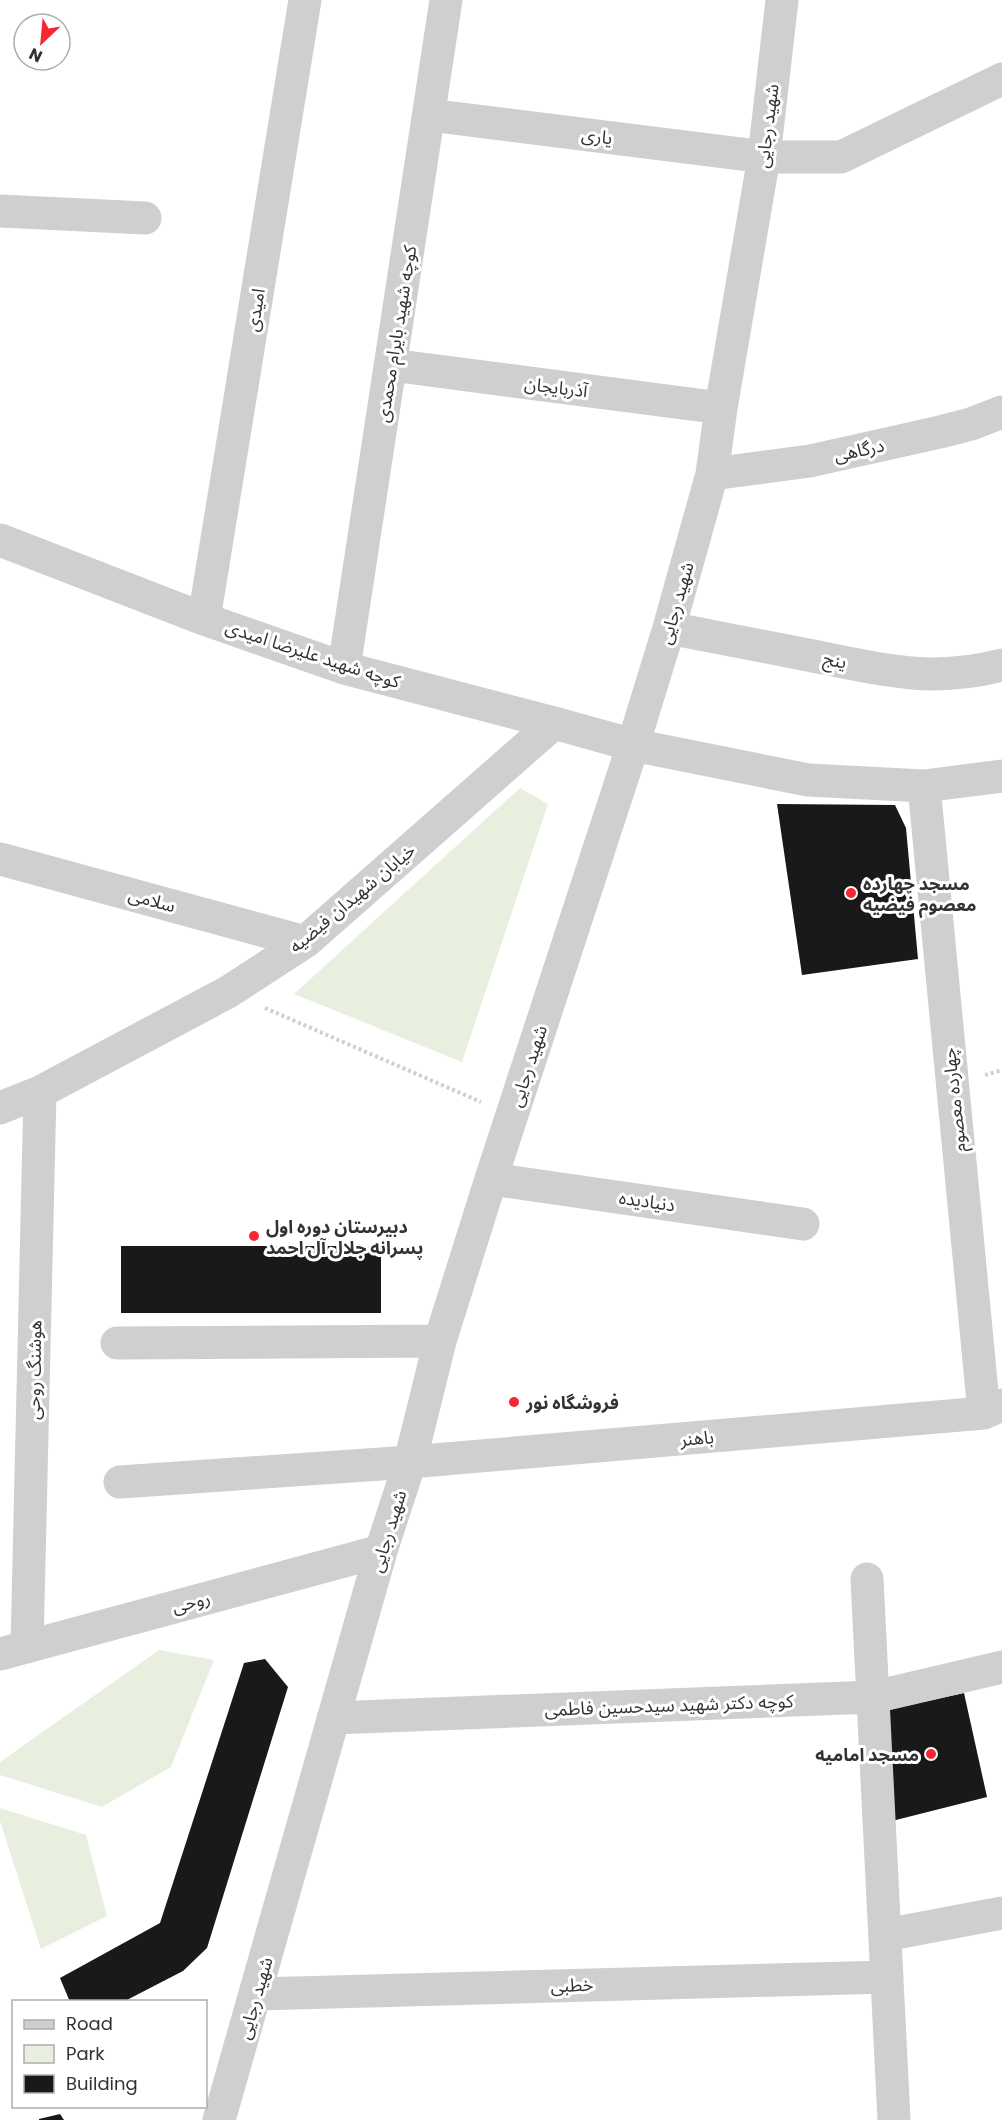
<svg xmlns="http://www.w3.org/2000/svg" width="1002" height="2120" viewBox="0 0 1002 2120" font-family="Poppins,'Noto Sans Arabic',sans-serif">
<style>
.green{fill:#e8efdf}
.building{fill:#191919}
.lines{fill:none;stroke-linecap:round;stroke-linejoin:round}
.path{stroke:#cfcfcf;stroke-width:4;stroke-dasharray:3 3;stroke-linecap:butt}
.minor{stroke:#cfcfcf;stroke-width:33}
.poi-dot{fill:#f72634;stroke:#fff;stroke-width:2}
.labels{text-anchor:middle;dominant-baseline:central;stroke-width:6;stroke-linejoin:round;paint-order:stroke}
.street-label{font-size:18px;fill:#323232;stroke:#fff}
.poi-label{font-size:18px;font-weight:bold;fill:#323232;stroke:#fff;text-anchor:start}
</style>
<rect width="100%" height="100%" fill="#fff"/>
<path class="green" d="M520,788L548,804L462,1062L294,994Z
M159,1650L214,1660L171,1767L102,1807L0,1775V1762Z
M0,1808L86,1835L107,1916L41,1949L0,1821Z"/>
<path class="building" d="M777,804L895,805L906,828L918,959L802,975Z
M121,1246H381V1313H121Z
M265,1659L288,1687L207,1948L183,1971L123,2002H70L60,1978L160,1923L244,1663Z
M964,1693L987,1797L888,1822L882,1711Z
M60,2114L64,2120H39V2119Z"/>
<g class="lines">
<path class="path" d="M265,1008L481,1102
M985,1075L1002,1070"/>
<path class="minor" d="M429,115L764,157H841L1002,79
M0,211L145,218
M391,365L721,408
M712,474L810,461L940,432L971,424L1002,412
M0,540L204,619L344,668L554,723L633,745L808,780L924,786L1002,776
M204,619L305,0
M669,628C716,637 762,646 808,655C879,669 930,684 1002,665
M344,668L446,0
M924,786L984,1413
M0,859L305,942
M0,1108L40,1092L228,992L305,942L554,723
M491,1179L803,1224
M117,1343L440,1341
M120,1482L410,1462L984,1413L1002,1405
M867,1579L894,2120
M27,1647L40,1092
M0,1654L381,1551
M333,1718L874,1697L1002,1667
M885,1935L1002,1913
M257,1994L887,1977
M219,2120L381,1551L410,1462L440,1341L491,1179L633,745L669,628L712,474L721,408L764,157L782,0"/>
</g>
<g class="poi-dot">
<circle cx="851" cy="893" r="6"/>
<circle cx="254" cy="1236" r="6"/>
<circle cx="514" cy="1402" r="6"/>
<circle cx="931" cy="1754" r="6"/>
</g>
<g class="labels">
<g class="street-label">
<text transform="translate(767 126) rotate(-83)">شهید رجایی</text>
<text transform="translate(597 136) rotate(7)">یاری</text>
<text transform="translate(255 310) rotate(-81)">امیدی</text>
<text transform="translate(396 334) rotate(-81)">کوچه شهید بایرام محمدی</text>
<text transform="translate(556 387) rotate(7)">آذربایجان</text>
<text transform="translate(859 450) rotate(-12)">درگاهی</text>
<text transform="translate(676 603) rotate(-74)">شهید رجایی</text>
<text transform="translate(313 654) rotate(18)">کوچه شهید علیرضا امیدی</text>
<text transform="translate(835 660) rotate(11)">ینج</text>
<text transform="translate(352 898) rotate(-40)">خیابان شهیدان فیضیه</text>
<text transform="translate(152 900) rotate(15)">سلامی</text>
<text transform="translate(528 1066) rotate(-72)">شهید رجایی</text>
<text transform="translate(954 1100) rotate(-96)">چهارده معصوم</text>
<text transform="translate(647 1201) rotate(8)">دنیادیده</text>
<text transform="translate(34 1370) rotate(-89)">هوشنگ روحی</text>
<text transform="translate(697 1438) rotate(-5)">باهنر</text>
<text transform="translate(388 1531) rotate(-73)">شهید رجایی</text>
<text transform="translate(191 1602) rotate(-15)">روحی</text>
<text transform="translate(669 1705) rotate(-2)">کوچه دکتر شهید سیدحسین فاطمی</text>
<text transform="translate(572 1985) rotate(-2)">خطبی</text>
<text transform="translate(255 1998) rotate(-74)">شهید رجایی</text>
</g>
<g class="poi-label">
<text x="863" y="883">مسجد چهارده<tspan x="863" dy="21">معصوم فیضیه</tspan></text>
<text x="266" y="1226">دبیرستان دوره اول<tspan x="266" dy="21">پسرانه جلال آل احمد</tspan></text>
<text x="526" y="1402">فروشگاه نور</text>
<text x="919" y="1754" text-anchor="end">مسجد امامیه</text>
</g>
</g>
<rect x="12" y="2000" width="195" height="108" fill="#ffffff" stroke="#adadad" stroke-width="1.5"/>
<rect x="24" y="2020" width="30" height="9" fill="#cfcfcf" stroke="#adadad" stroke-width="1.5"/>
<text x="66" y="2030" font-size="18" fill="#323232">Road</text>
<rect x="24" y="2045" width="30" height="18" fill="#e8efdf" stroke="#adadad" stroke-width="1.5"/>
<text x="66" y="2060" font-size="18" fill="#323232">Park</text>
<rect x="24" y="2075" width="30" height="18" fill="#191919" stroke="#adadad" stroke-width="1.5"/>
<text x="66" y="2090" font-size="18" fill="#323232">Building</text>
<g transform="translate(42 42) rotate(206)"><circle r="28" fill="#ffffff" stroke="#adadad" stroke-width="1.5"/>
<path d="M0-4.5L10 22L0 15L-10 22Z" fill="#f72634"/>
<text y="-9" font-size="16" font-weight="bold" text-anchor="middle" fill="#323232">N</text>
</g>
</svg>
